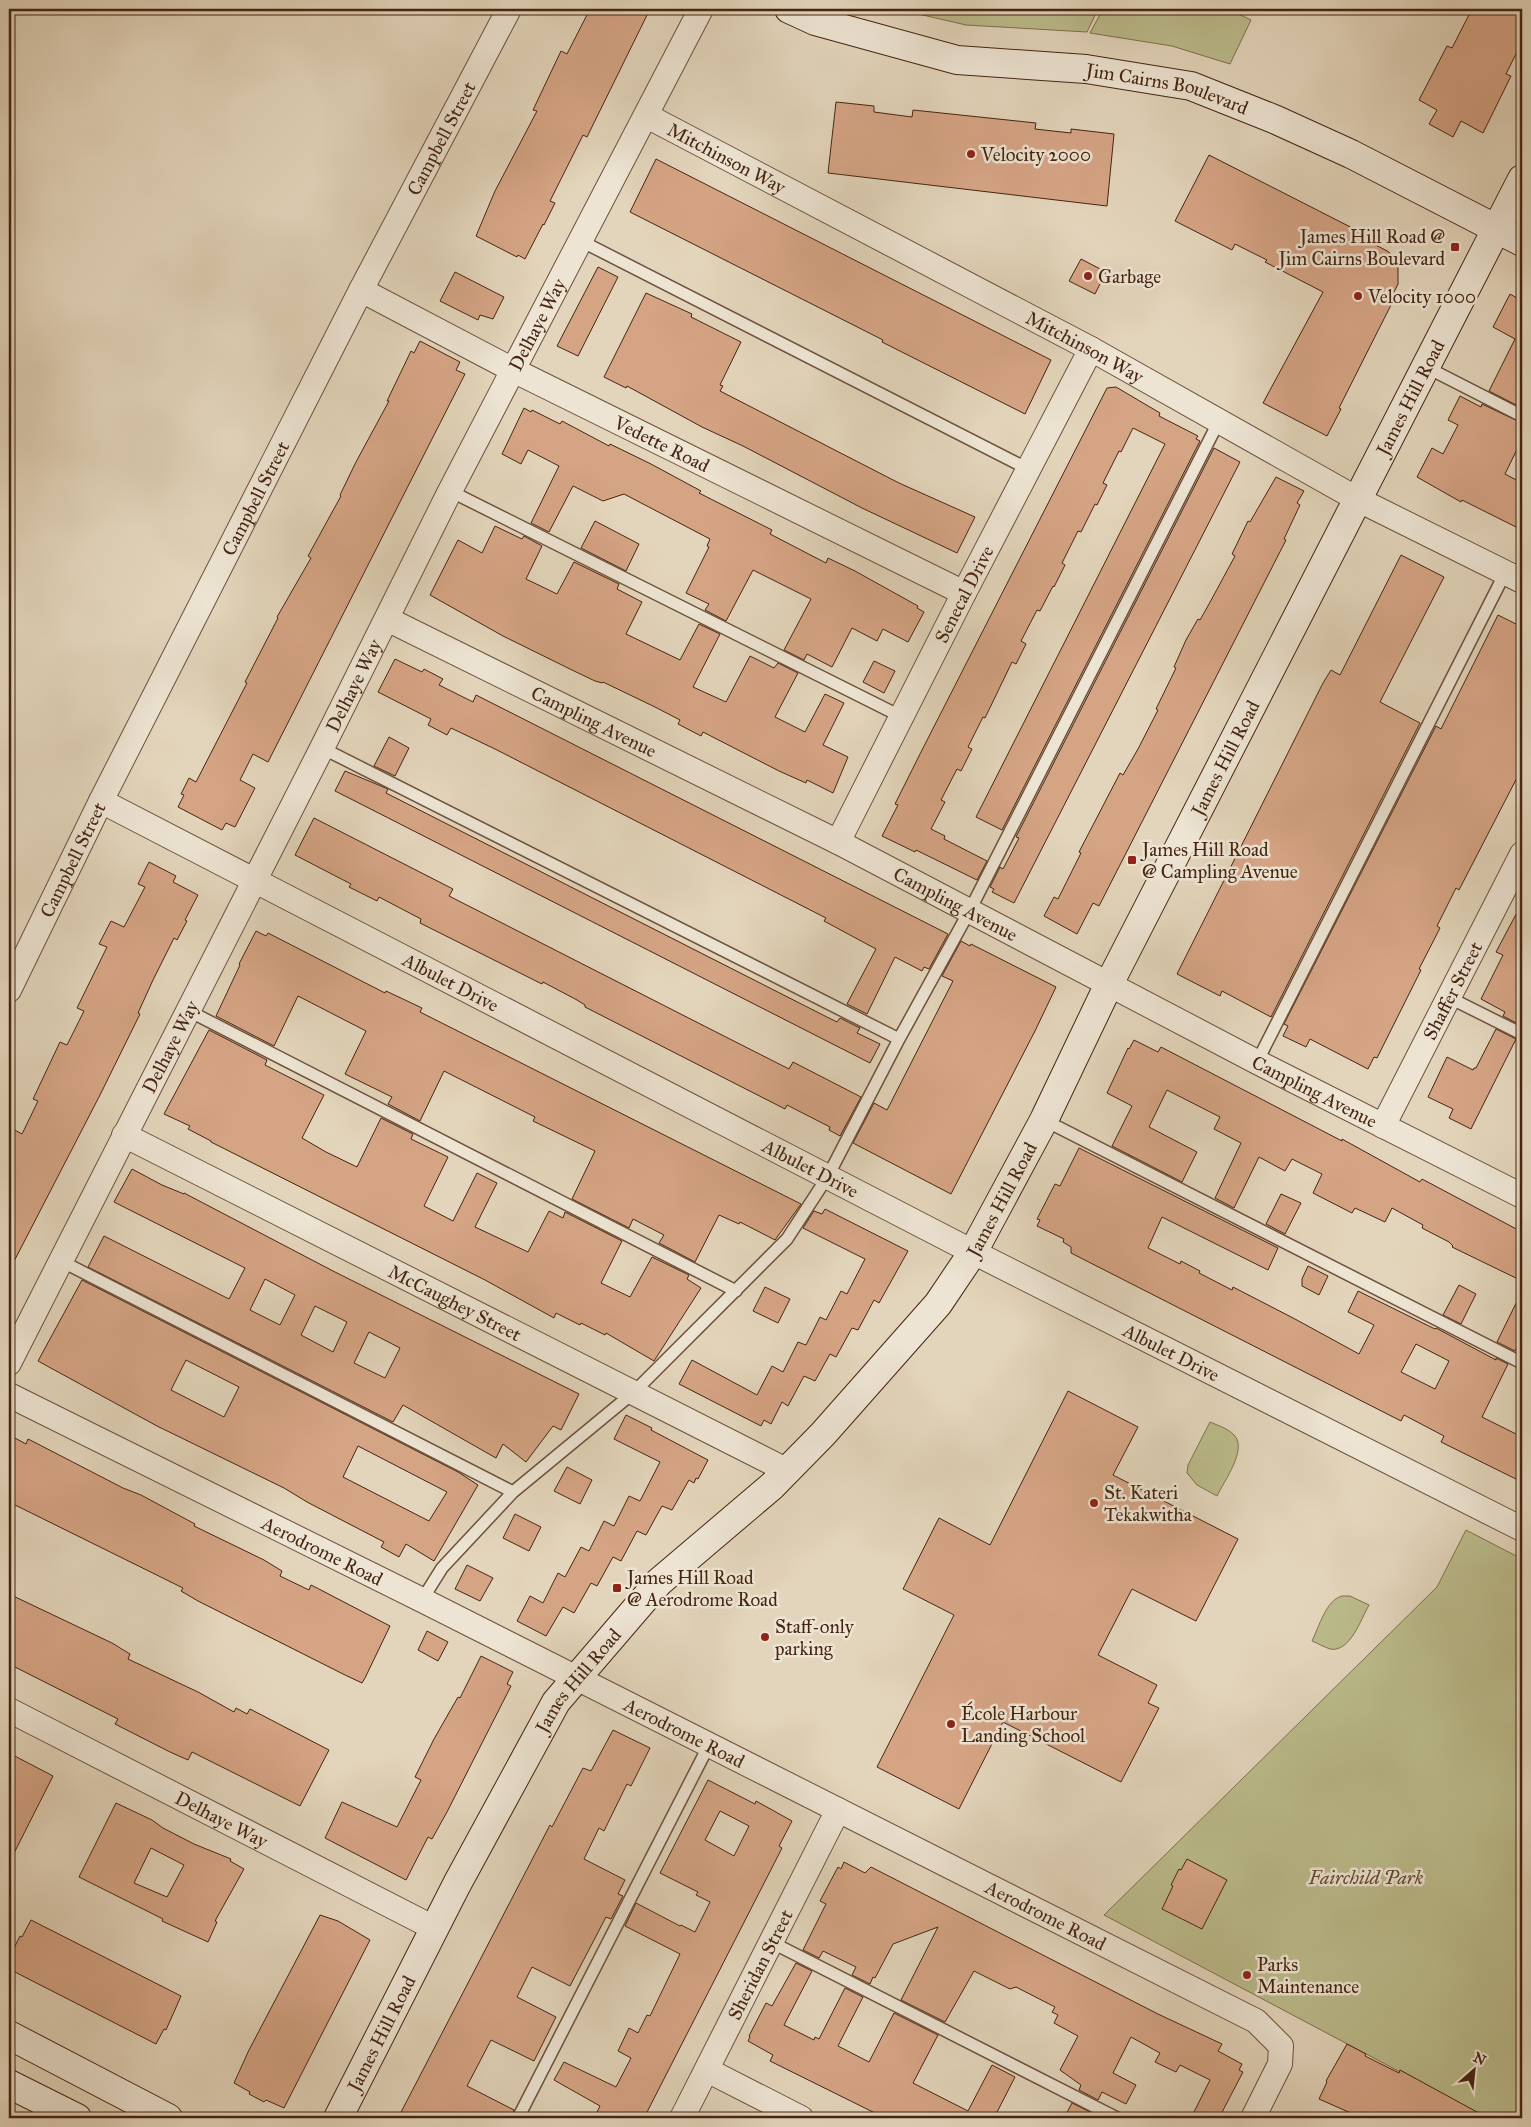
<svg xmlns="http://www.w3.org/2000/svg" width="1531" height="2127" viewBox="0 0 1531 2127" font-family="'IM FELL Great Primer',serif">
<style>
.green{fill:#bbbb8b;stroke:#80704e}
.building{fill:#d5a485;stroke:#462511;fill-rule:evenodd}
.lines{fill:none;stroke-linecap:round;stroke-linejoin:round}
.lane-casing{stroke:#6d513c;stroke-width:14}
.street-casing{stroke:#6d513c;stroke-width:26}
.secondary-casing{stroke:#462511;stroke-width:30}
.lane{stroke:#ede4d3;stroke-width:11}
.street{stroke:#ede4d3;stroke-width:24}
.secondary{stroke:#ede4d3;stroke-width:28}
.poi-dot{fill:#8f2418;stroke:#ede4d3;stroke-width:2}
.labels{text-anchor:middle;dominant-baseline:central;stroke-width:5;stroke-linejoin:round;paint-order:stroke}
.street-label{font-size:19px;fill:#462511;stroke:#ede4d3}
.poi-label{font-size:19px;fill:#462511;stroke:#ede4d3;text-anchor:start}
.park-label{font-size:19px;font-style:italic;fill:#634a30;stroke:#ede4d3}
</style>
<rect width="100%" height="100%" fill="#e3d5bb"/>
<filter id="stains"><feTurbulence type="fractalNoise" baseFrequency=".004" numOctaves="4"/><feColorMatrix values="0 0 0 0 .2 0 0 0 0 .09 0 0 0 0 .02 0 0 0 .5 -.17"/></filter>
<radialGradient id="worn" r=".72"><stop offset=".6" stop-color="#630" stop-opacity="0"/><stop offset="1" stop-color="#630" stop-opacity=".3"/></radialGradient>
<path class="green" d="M902,9H979L986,12L988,9H1093L1097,11L1087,32L966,25L901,10Z
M1103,9H1228L1251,20L1230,64L1172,46L1090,33Z
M1210,1422C1217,1425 1229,1429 1234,1435C1248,1449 1224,1481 1217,1496L1197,1485L1187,1473L1188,1465Z
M1466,1530L1522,1559V2118H1487L1104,1915L1437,1587Z
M1342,1596H1350L1369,1605C1361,1619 1350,1653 1330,1649C1324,1647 1317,1643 1312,1641C1319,1627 1326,1600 1342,1596Z"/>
<path class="building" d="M590,9H650L587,137L583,135L550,201L555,203L544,225L543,224L525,259L518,255L517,257L476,236L495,191L537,111L533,110L561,51L567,54Z
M1472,9H1522V42L1506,74L1511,76L1483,133L1461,121L1453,137L1429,124L1437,110L1419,100L1447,46L1452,48Z
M836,102L874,106V112L912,117L913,110L1036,123L1035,129L1071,133V129L1114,134L1107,206L828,173Z
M1209,155L1374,239L1372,243L1389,252L1398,266V284L1390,300L1393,301L1339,408L1341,409L1327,436L1263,403L1323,292L1265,262L1267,260L1235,244L1232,250L1175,221Z
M656,159L1051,360L1025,414L882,342L883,340L630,212Z
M1081,259L1106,272L1095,294L1069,281Z
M598,267L618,277L578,356L557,346Z
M455,272L504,297L493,319L480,315L478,320L440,301Z
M646,293L692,314L691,317L741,342L720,385L723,386L720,391L899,483L975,517L957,553L862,508L743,446L702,427L627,386L626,388L604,377Z
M1510,294L1522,301V408L1489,391L1515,339L1493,327Z
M420,341L460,362L456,370L465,374L268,762L253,754L240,780L255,788L235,827L226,823L222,830L178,807L184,795L181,794L189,778L196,782L247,683L245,682L278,618L277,617L311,558L308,556L341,496L340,495L356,462L389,401H387L411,351L414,353Z
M1116,387L1160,413L1159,416L1198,436L1196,439L1200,441L1002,830L976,817L1165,444L1133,428L1121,452L1119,451L1103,483L1107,485L1097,505L1095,504L1081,532L1078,531L1062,563L1065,565L1054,587L1053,586L1040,611L1037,610L1021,641L1026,644L1016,664L1012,662L985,718L983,717L968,747L972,749L961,771L957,769L941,800L945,802L931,829L945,836L944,839L987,861L977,880L916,850L915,852L882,836L898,805L895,804L922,750L1107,388Z
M1460,396L1481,407L1482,404L1522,423V439L1505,474L1522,483V530L1462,500L1461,502L1417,477L1432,448L1443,454L1458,425L1448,420Z
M524,408L531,412L532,410L560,424L562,421L609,446L610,444L651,464L701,491L699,493L772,530L770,534L826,563L828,558L855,571L918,606L917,608L924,612L908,642L883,629L877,641L852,628L832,667L807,654L804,660L784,650L811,599L753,570L726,621L705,610L709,604L686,593L709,547L707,546L710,539L624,494L603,501L573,486L549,532L531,523L559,466L528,450L521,464L502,454Z
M1214,448L1240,462L1014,903L992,892L994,889L990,887L1000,867L1003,869L1019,838L1016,837Z
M1276,477L1304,491L1297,503L1300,505L1284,539L1286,540L1099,906L1093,903L1077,934L1044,916L1054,897L1058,899L1081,853L1079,852L1120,773L1123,775L1138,749L1158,710L1156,709L1176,668L1174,667L1186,640L1198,619L1200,620L1209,604L1235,556L1232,554L1248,521L1250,522Z
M595,521L639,544L626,571L581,548Z
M495,526L522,539L524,536L542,546L526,579L557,594L574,562L619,584L617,589L642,602L626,634L680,660L699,624L720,634L693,687L726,702L750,656L774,668L778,663L798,673L775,717L805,732L825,694L844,703L823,745L848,757L833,793L807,780L806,783L779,771L703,732L701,736L678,724L680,720L655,707L603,682L602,683L595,681L574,671L503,636L430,595L458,540L482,553Z
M1401,555L1444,577L1380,702L1420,723L1271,1017L1222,991L1220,996L1177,974L1323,683L1331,670L1340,675Z
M1498,615L1522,627V768L1459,890L1456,888L1437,926L1440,928L1419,969L1421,970L1377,1058L1374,1057L1368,1069L1310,1039L1306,1047L1283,1036L1288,1026L1284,1024L1436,726L1441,729Z
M395,659L422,672L424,669L443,679L439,685L473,702L476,695L948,934L929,969L924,967L922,971L895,957L867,1014L847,1004L876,949L824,921L826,918L495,749L451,728L447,735L428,725L431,719L378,692Z
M874,661L895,671L884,693L863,682Z
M389,737L409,748L395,776L374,766Z
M345,771L388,789L386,793L821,1014L837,1022L840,1018L860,1028L857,1033L880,1044L870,1063L349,798L335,791Z
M314,818L453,889L449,896L718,1033L789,1069L793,1062L861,1097L840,1136L829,1130L830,1127L787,1105L785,1109L585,1007V1005L577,1000L543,982L542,984L420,923L421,919L379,897L377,901L349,887L351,884L295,855Z
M149,862L176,876L173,882L198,895L185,920L187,921L177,940L174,938L153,980L138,1013L140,1014L100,1095L9,1271V1127L22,1134L38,1101L33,1099L60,1042L67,1045L84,1011L77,1008L107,947L99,944L111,921L124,927L145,887L138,884Z
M1522,903V1026L1503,1016L1505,1012L1481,999L1503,955L1496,952Z
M256,931L266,936L268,933L385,993L386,991L422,1008L420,1012L801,1204L775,1240L740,1222L739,1224L719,1215L695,1262L659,1243L664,1235L633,1219L629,1228L572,1199L595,1151L533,1121L535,1117L444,1071L420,1121L388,1104L392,1097L345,1074L366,1031L298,996L274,1046L216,1016L240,965L239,964Z
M961,941L970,946L971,944L1056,987L1035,1031L951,1194L853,1143L874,1103L887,1110L953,981L942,976Z
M1496,1029L1516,1039L1471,1129L1449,1118L1453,1109L1428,1097L1447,1057L1473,1070L1474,1068H1476Z
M209,1030L267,1060L265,1065L324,1095L302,1138L326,1152L357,1167L381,1118L413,1134L411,1139L448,1157L424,1206L453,1221L477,1173L497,1183L475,1227L528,1252L549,1211L563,1218L565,1212L622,1241L601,1283L630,1297L652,1257L689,1275L687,1279L701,1288L654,1361L606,1333L605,1335L581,1323L580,1325L556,1313L554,1318L485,1280L211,1142V1141L188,1129L190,1126L164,1114Z
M1134,1040L1158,1052L1161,1047L1342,1141V1139L1420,1182L1422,1179L1522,1232V1281L1452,1247L1453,1246L1449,1242L1422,1228L1423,1225L1392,1208L1385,1222L1355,1208L1352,1213L1313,1193L1322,1174L1292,1159L1285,1171L1259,1157L1234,1208L1215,1198L1241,1143L1214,1129L1220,1117L1167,1090L1149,1127L1197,1152L1182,1182L1112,1146L1132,1106L1107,1093L1128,1048L1129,1049Z
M1079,1148L1278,1248L1268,1270L1162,1217L1148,1248L1180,1264L1181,1261L1200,1271L1199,1273L1232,1290L1233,1287L1295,1319L1359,1354L1374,1325L1348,1312L1358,1291L1435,1329L1436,1328L1496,1360V1358L1508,1364L1482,1417L1522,1437V1482L1441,1442L1444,1436L1404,1415L1401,1421L1071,1253V1247L1063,1242L1064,1239L1037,1226L1040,1220L1037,1219L1055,1184L1060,1186ZM1416,1344L1449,1361L1435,1389L1401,1372Z
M132,1169L162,1185L184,1194V1193L333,1271L579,1394L561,1430L553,1426L526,1462L503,1444L496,1458L403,1405L393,1422L88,1267L104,1236L229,1299L245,1268L114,1202ZM265,1279L295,1295L280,1325L250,1310ZM315,1306L347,1322L333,1352L301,1335ZM369,1332L400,1348L385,1378L354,1363Z
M1281,1194L1301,1203L1285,1234L1266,1224Z
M825,1209L908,1251L879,1303L874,1300L858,1330L852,1328L836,1357L830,1354L815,1381L804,1376L788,1406L782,1402L771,1424L764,1420L761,1426L679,1384L692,1360L757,1395L772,1366L783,1372L798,1342L806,1345L820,1317L826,1320L841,1291L847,1294L865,1259L803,1228L814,1211L822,1214Z
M1308,1266L1328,1276L1319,1295L1302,1286V1279Z
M82,1280L458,1472L478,1485L434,1561L406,1544L399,1557L381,1547L384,1542L307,1502L284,1488L157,1426L38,1361ZM186,1360L239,1387L224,1417L171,1390ZM358,1446L447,1492L429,1521L343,1477Z
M1459,1285L1476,1294L1461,1324L1443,1315Z
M765,1287L790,1299L778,1323L753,1311Z
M1522,1291V1337L1515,1351L1497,1342Z
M1068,1391L1138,1427L1113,1475L1238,1539L1196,1621L1132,1589L1098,1655L1157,1685L1148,1703L1159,1708L1121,1782L1003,1722L959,1809L877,1767L954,1615L903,1589L939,1518L990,1545Z
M626,1415L652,1428L651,1430L708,1460L698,1479L696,1478L694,1483L689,1480L672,1510L662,1506L646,1535L637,1531L621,1561L613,1557L597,1586L591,1583L574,1613L563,1607L546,1636L517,1621L530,1596L543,1603L558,1573L565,1577L581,1547L589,1551L604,1521L614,1526L629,1496L640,1501L660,1462L614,1439Z
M15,1438L26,1444L28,1439L34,1442L123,1488L141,1495L195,1524L194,1526L264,1560L282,1571L280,1576L309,1590L311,1585L317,1588L390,1626L365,1678L362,1683L345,1675L198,1601L181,1591L183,1588L9,1502V1450Z
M567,1467L592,1480L580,1504L554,1491Z
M515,1514L541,1527L529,1551L503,1538Z
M467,1565L493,1578L480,1601L455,1589Z
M9,1594L112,1643L130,1654L128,1659L198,1692L234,1712L236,1708L247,1714L250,1709L329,1750L300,1806L192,1752L188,1760L170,1752L115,1724L118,1719L9,1664Z
M427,1631L448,1642L438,1661L418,1650Z
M481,1656L513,1672L507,1684L511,1686L447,1812L432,1839L428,1837L406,1880L325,1838L342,1802L397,1827L421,1780L415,1777L434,1739L458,1697L460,1698Z
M613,1730L650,1748L631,1786L627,1784L604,1831L599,1828L584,1859L625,1880L618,1894L623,1896L611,1919L606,1917L570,1986L532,1967L517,1997L556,2017L534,2061L491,2040L467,2086L514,2110L511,2118H398L550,1825L552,1827L583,1768L591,1771Z
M9,1753L53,1776L9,1863Z
M708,1780L755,1804L756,1801L792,1821L779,1846L782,1848L644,2118H594L600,2106L554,2080L564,2062L616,2087L631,2058L618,2051L629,2028L638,2033L647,2015L650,2016L680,1954L625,1926L636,1903L680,1926L681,1925L695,1932L710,1902L696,1895L698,1892L660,1873ZM720,1811L749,1826L734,1856L705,1840Z
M116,1803L152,1820L163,1828L194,1844L231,1859L230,1861L244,1869L215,1921L217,1922L208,1942L162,1921L163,1919L79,1877ZM151,1848L184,1865L167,1897L134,1883Z
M1187,1859L1227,1880L1202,1929L1162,1909L1173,1886L1171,1885L1179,1869L1181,1870Z
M844,1862L865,1873L871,1867L1158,2014L1222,2044L1218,2051L1242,2064L1239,2070L1243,2072L1219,2118H1191L1210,2080L1180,2065L1176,2072L1155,2062L1160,2053L1131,2037L1113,2073L1136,2085L1126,2104L1102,2092L1098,2100L1079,2090L1081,2085L1060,2070L1078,2036L1054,2023L1058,2015L1052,2012L1055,2007L1016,1987L1010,1989L974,1971L945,2022L901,2000L938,1927L893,1944L875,1978L873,1977L870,1984L852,1975L856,1967L823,1951L819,1958L803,1950L826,1904L820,1901L838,1867L841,1869Z
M320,1915L338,1921L370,1940L284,2108L266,2100L264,2102L249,2094L250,2092L234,2083L249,2050Z
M31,1920L181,1996L166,2030L164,2029L156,2044L9,1969V1958L20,1936L22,1937Z
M796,1963L812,1971L784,2025L814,2040L815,2037L819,2039L845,1988L863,1997L838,2046L869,2062L894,2013L938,2035L913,2083L968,2111L992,2065L1015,2077L994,2118H885L770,2061L773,2055L748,2041L750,2037L749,2036L766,2003L772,2006Z
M1347,2044L1366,2054L1365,2056L1399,2073L1400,2070L1488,2118H1362L1319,2099L1327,2082L1326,2081Z
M1072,2103L1092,2113L1089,2118H1064Z"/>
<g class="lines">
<defs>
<path id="lane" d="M581,241L1028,469
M1426,367L1522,416
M450,491L902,717
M322,748L899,1039
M1448,997L1522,1034
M187,1010L736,1291
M1257,1062L1505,573
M1044,1120L1522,1363
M61,1261L513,1492
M422,1600L442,1568L513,1492L633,1393L787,1239L828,1176L899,1039L970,910L1219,421
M771,1942L1117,2118
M518,2118L709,1745"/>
<g id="street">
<path id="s1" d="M647,116L1091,349L1359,500L1522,581"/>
<path id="s2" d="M361,290L513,370L964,593"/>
<path id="s3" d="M387,619L838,842L1257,1062L1522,1196"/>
<path id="s4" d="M101,801L973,1252L1522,1529"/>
<path id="s5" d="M838,842L964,593L1091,349"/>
<path id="s6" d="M9,990L101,801L361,290L509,9"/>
<path id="s7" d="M1383,1126L1522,854"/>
<path id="s8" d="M124,1135L788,1471"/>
<path id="s9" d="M9,1363L322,748L450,491L701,9"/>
<path id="s10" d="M9,1395L422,1600L1256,2021L1281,2046L1280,2064L1253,2118"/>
<path id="s11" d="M9,1710L434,1928"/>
<path d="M707,2070L801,2118"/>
<path id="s12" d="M682,2118L838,1810"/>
</g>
<g id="secondary">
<path id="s13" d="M789,9L815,21L957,60L1086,69L1191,86L1274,119L1351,154L1522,242"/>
<path d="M9,2035L168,2118"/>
<path d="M9,2084L77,2118"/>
<path id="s14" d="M338,2118L457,1884L556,1702L659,1582L772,1486L823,1434L938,1304L973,1252L1044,1120L1109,984L1522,179"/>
</g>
</defs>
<use href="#lane" class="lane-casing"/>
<use href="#street" class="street-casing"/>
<use href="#secondary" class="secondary-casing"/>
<use href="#lane" class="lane"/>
<use href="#street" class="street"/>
<use href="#secondary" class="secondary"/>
</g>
<g class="poi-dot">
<circle cx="971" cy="154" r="5"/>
<rect x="1450" y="242" width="10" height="10" rx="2.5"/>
<circle cx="1088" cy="276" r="5"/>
<circle cx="1358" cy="296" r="5"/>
<rect x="1127" y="855" width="10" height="10" rx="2.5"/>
<circle cx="1094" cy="1503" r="5"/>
<rect x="612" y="1583" width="10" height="10" rx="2.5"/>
<circle cx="765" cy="1637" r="5"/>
<circle cx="951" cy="1724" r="5"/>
<circle cx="1247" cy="1975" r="5"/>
</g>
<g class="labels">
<g class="street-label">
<text stroke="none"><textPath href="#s13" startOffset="389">Jim Cairns Boulevard</textPath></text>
<text stroke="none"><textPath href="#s6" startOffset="955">Campbell Street</textPath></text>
<text stroke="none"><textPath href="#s1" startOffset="90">Mitchinson Way</textPath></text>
<text stroke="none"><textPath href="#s9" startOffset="1165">Delhaye Way</textPath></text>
<text stroke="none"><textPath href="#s1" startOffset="495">Mitchinson Way</textPath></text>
<text stroke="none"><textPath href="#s14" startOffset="2045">James Hill Road</textPath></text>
<text stroke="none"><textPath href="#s2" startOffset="338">Vedette Road</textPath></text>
<text stroke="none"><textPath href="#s6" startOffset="550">Campbell Street</textPath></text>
<text stroke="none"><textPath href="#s5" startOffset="278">Senecal Drive</textPath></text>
<text stroke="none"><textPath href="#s9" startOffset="760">Delhaye Way</textPath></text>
<text stroke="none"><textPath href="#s3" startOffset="231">Campling Avenue</textPath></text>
<text stroke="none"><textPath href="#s14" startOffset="1640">James Hill Road</textPath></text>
<text stroke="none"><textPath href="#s6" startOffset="145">Campbell Street</textPath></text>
<text stroke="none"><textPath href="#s3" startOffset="636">Campling Avenue</textPath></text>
<text stroke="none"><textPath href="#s4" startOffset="394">Albulet Drive</textPath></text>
<text stroke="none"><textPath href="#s7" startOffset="152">Shaffer Street</textPath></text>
<text stroke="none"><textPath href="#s9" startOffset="355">Delhaye Way</textPath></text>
<text stroke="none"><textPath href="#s3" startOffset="1041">Campling Avenue</textPath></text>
<text stroke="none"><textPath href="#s4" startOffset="799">Albulet Drive</textPath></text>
<text stroke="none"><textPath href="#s14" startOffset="1145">James Hill Road</textPath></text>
<text stroke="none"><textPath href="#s8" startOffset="371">McCaughey Street</textPath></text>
<text stroke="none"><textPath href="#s4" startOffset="1204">Albulet Drive</textPath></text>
<text stroke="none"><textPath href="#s10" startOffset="350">Aerodrome Road</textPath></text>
<text stroke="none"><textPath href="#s14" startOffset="500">James Hill Road</textPath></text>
<text stroke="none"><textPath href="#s10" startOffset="755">Aerodrome Road</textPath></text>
<text stroke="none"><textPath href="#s11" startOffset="239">Delhaye Way</textPath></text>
<text stroke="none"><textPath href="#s10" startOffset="1160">Aerodrome Road</textPath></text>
<text stroke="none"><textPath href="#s12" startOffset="172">Sheridan Street</textPath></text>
<text stroke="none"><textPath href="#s14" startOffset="95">James Hill Road</textPath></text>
</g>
<g class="poi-label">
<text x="981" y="154">Velocity 2000</text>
<text x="1445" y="236" text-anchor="end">James Hill Road @<tspan x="1445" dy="22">Jim Cairns Boulevard</tspan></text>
<text x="1098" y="276">Garbage</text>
<text x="1368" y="296">Velocity 1000</text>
<text x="1142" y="849">James Hill Road<tspan x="1142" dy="22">@ Campling Avenue</tspan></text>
<text x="1104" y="1492">St. Kateri<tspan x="1104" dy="22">Tekakwitha</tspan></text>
<text x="627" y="1577">James Hill Road<tspan x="627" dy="22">@ Aerodrome Road</tspan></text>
<text x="775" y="1626">Staff-only<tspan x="775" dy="22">parking</tspan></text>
<text x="961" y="1713">École Harbour<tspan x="961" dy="22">Landing School</tspan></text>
<text x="1257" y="1964">Parks<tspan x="1257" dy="22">Maintenance</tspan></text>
</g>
<g class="park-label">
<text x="1366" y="1877">Fairchild Park</text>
</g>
</g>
<rect width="1531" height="2127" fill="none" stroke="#e3d5bb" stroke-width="30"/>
<rect x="10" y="10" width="1511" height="2107" fill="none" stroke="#462511" stroke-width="2.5"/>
<rect x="15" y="15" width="1501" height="2097" fill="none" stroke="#462511"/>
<g transform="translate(1474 2070) rotate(27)" stroke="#ede4d3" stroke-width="4" paint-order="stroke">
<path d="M0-4L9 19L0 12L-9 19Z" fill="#462511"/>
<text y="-8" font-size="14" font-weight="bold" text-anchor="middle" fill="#462511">N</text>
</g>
<rect width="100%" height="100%" filter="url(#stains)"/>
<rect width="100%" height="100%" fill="url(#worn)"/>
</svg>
